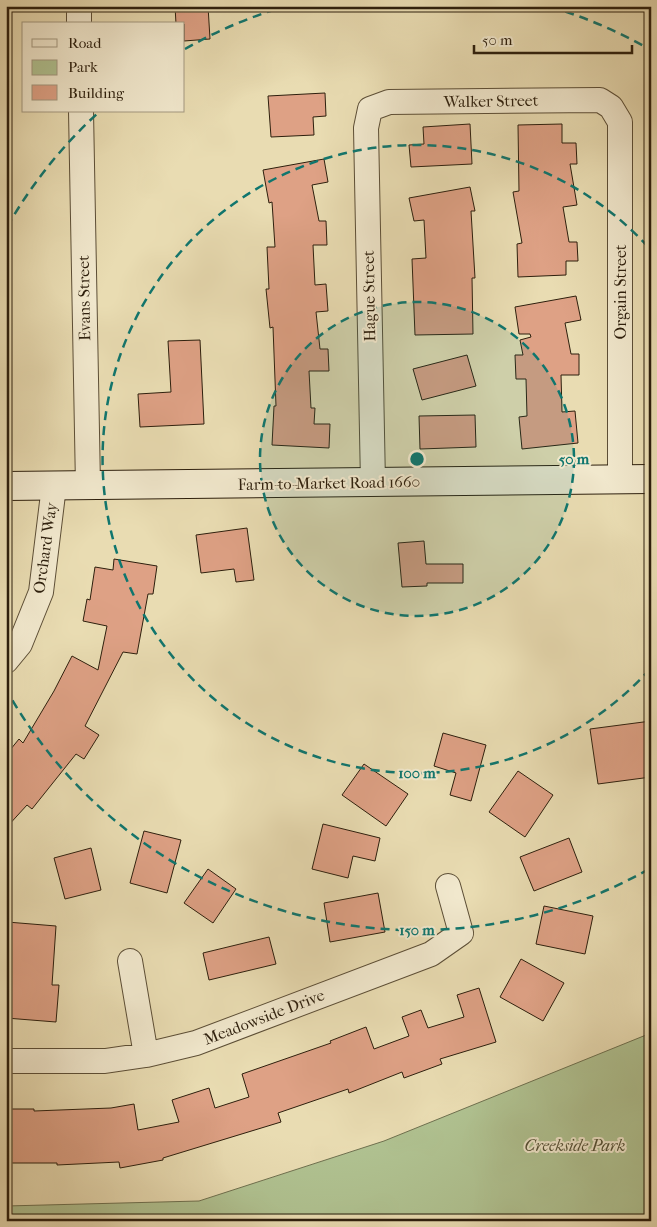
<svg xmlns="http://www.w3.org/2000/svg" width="657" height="1227" viewBox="0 0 657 1227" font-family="'IM FELL French Canon',serif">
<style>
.green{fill:#b0c291;stroke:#6e704f}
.building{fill:#dea185;stroke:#2d1f0d}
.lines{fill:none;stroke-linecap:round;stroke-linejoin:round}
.street-casing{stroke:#5c4e36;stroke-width:26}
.secondary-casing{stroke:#2d1f0d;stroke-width:30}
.street{stroke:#f1e8cd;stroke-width:24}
.secondary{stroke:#f1e8cd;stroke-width:28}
.ring{fill:none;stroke:#0f766e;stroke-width:2.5;stroke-dasharray:9 6}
.labels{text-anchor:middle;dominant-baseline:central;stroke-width:4;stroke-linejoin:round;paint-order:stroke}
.street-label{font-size:16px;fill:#2d1f0d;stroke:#f1e8cd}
.park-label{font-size:16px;font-style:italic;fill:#545035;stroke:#f1e8cd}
.centre{fill:#0f766e;stroke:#f1e8cd;stroke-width:2.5}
.ring-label{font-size:15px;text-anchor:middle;font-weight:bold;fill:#0f766e;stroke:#f1e8cd;stroke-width:4;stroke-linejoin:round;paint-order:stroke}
</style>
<rect width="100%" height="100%" fill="#e9dcb2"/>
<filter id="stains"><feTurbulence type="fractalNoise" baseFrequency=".004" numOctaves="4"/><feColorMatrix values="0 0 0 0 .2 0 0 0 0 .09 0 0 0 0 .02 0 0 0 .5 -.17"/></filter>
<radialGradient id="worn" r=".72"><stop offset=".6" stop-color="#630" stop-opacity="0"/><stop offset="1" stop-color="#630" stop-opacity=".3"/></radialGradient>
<path class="green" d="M651,1033V1221H6V1206L199,1201L384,1141Z"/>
<path class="building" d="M175,6H208L210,39L184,41V24H176Z
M325,93L326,116L313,117L314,135L271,137L268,96Z
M470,124L472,164L411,167L409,145L424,144L423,127Z
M562,124V143H576L577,164H570L577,205L563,207L569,242H577L578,261H566V275L518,277L517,244L522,243L513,192L519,191L518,125Z
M324,159L328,182L312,185L319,221H326L327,245H313L315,285L326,284L328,311L316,312L320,349H328L329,371H309L311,408H315L314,424H330L329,448L272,445L274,406H276L273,327L270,328L266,289H269L267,247H275L272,202L269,203L263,170Z
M470,187L475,211H471L475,278H472L473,334L415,335L412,259L426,258L424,220L414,221L409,198Z
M576,296L581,320L565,323L571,354H579V375H561L562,412L575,411L578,443L522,449L519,417L527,416L526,379H516L515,355H523L520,340L531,337L530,334H519L515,307Z
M200,340L204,424L140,427L138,394L171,392L168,341Z
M467,355L476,386L422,400L413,369Z
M475,415L476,447L420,449L419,416Z
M247,528L254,580L236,582L234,569L201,573L196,535Z
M424,541L426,564H463V583H427V586L402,587L398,543Z
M114,559L157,566L153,594H148L137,654L123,652L85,726L99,735L84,759L76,754L32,809L27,805L6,828V755L19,739L23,743L54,691L72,656L98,670L107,626L83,621L87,599L90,600L95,567L113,570Z
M651,721V777L598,784L590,729Z
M443,733L486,745L471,801L450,795L456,773L434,766Z
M364,764L408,794L386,826L342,795Z
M518,771L553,795L525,837L489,812Z
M323,824L380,838L375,861L353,856L348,878L312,869Z
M144,831L181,840L167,893L130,883Z
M569,838L582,872L534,891L520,857Z
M91,848L101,890L65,899L54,858Z
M208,869L236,889L213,923L184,903Z
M378,893L385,932L330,942L324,903Z
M544,906L593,916L585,954L536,944Z
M7,922L56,926L52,985H59L56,1022L6,1018Z
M269,937L276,964L209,980L203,953Z
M521,959L564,983L543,1021L500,997Z
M479,988L496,1042L440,1059L442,1064L404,1078L402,1072L349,1093L348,1089L278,1113L281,1122L163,1158V1160L120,1168L119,1162L57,1165V1163H6V1109H34V1111L111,1108L134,1104L138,1130L179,1122L172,1100L209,1088L215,1108L249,1097L242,1074L331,1043L330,1041L366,1027L374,1049L409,1036L402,1017L421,1010L428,1028L464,1017L457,995Z"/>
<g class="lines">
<defs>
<path id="street" d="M79,6V24
M81,111L88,486
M373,483L366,128L370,109L389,102L600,100L611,107L620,122V480
M6,661L20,644L41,592L54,486
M130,961L146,1055
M6,1061H105L146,1055L196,1043L431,954L461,933L448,886"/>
<path id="secondary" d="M6,486L651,479"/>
</defs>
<use href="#street" class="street-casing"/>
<use href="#secondary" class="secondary-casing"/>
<use href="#street" class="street"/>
<use href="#secondary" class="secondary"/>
</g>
<circle cx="417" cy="459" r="157" fill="#0f766e" fill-opacity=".12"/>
<g class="ring">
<circle cx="417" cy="459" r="157"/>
<path d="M650 669A314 314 0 1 1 650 249"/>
<path d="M649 869A471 471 0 0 1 7 691M7 227A471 471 0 0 1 99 112M185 49A471 471 0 0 1 283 7M551 7A471 471 0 0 1 649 49"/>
</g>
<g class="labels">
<g class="street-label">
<text transform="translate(491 101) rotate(-1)">Walker Street</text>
<text transform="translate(620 292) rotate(-90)">Orgain Street</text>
<text transform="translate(369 296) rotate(-91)">Hague Street</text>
<text transform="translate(84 298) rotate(-91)">Evans Street</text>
<text transform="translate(329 483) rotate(-1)">Farm-to-Market Road 1660</text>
<text transform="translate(45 548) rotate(-82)">Orchard Way</text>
<text transform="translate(264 1017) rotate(-21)">Meadowside Drive</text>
</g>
<g class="park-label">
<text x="575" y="1145">Creekside Park</text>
</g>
</g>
<circle cx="417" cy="459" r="8" class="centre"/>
<g class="ring-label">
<text x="574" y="464">50 m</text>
<text x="417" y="778">100 m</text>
<text x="417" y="935">150 m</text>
</g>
<rect width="657" height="1227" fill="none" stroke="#e9dcb2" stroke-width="25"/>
<rect x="8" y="8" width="642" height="1212" fill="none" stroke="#2d1f0d" stroke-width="2.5"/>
<rect x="12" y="12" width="632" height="1202" fill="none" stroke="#2d1f0d"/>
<rect x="22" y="22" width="162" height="90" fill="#f1e8cd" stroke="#a39880"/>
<rect x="32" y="39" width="25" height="8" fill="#f1e8cd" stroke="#a39880"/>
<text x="68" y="48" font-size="15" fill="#2d1f0d">Road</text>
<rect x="32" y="60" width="25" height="15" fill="#b0c291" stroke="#a39880"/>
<text x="68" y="72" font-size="15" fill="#2d1f0d">Park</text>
<rect x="32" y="85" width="25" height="15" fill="#dea185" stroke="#a39880"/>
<text x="68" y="98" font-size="15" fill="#2d1f0d">Building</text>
<path d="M474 45v8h158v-8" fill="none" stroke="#2d1f0d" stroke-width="2.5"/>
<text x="482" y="45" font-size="15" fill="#2d1f0d" stroke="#f1e8cd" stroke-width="4" paint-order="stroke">50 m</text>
<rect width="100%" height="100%" filter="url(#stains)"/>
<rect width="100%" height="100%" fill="url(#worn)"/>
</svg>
